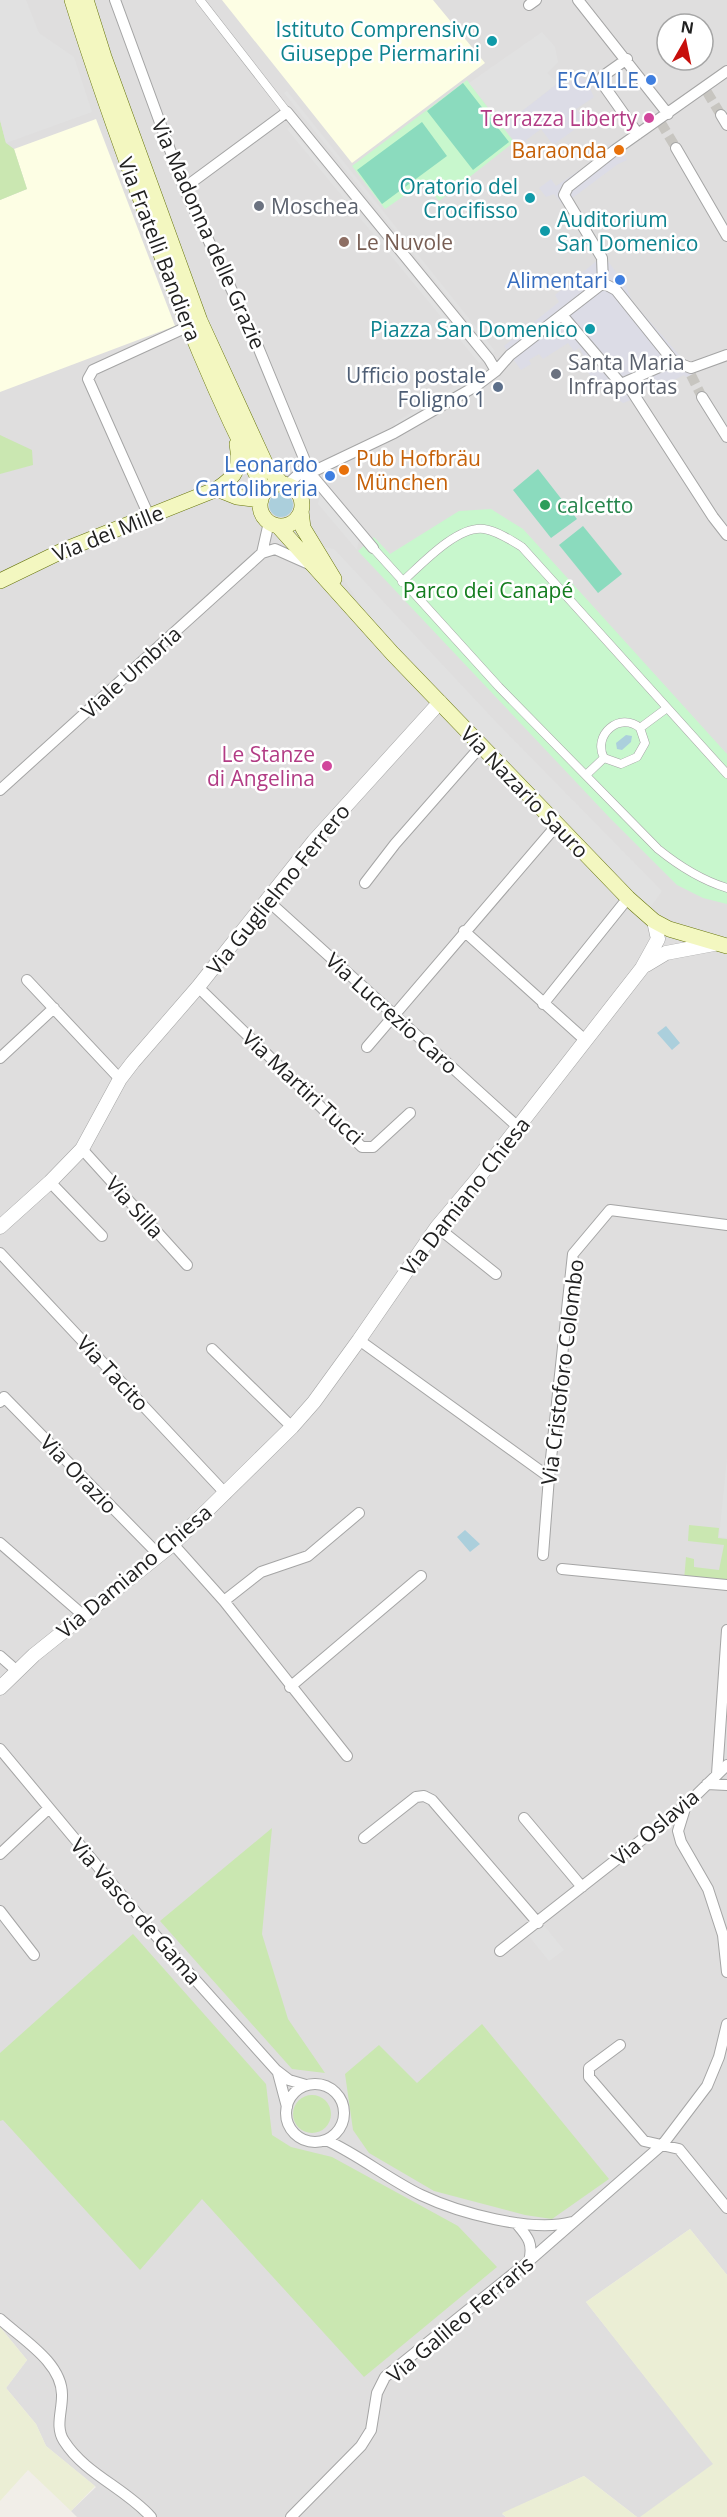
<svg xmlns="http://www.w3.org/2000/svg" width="727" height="2517" viewBox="0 0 727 2517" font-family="'Open Sans',sans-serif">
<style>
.residential{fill:#dfdede;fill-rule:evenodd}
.education{fill:#fdfee4}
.farmland{fill:#ebeed5}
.grass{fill:#cae7b1}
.park{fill:#c8f7cd}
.pitch{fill:#8bdbbe}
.parking{fill:#e1e1e1}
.plaza{fill:#dcdce6}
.water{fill:#abcfdc}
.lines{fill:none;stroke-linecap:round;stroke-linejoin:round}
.minor-tunnel{stroke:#c7c5c0;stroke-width:10;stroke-dasharray:10 5;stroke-linecap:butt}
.pedestrian-casing{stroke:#a5a5a5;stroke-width:9}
.minor-casing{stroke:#a5a5a5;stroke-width:12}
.tertiary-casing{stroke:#a5a5a5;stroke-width:15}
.secondary-casing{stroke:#67750b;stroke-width:16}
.pedestrian{stroke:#fff;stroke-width:8}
.minor{stroke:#fff;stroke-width:10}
.tertiary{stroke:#fff;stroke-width:14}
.secondary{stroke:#f3f7c0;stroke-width:15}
.culture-dot{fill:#0f9aa8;stroke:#fff;stroke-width:2}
.shop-dot{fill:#3f7fe0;stroke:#fff;stroke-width:2}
.hotel-dot{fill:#d1479c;stroke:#fff;stroke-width:2}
.food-dot{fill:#e8710a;stroke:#fff;stroke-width:2}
.worship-dot{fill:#6b7280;stroke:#fff;stroke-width:2}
.education-dot{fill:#8d6e63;stroke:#fff;stroke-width:2}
.service-dot{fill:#5c6f8a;stroke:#fff;stroke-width:2}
.leisure-dot{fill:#2e9e5b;stroke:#fff;stroke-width:2}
.labels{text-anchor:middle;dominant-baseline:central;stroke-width:5;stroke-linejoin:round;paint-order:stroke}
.culture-label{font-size:21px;fill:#0d838f;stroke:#fff;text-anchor:end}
.shop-label{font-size:21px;fill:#366cbe;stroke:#fff;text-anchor:end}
.hotel-label{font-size:21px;fill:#b23c85;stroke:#fff;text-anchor:end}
.food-label{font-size:21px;fill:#c56008;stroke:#fff;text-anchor:end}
.worship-label{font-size:21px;fill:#5b616d;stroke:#fff;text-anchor:start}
.street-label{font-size:21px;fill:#212121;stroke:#fff}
.education-label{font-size:21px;fill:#785e54;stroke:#fff;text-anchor:start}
.service-label{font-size:21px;fill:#4e5e75;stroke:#fff;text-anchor:end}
.leisure-label{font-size:21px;fill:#27864d;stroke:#fff;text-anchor:start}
.park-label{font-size:21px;fill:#127c1d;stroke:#fff}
</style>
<rect width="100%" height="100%" fill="#f1eee8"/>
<path class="residential" d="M0,0H727V2275L690,2229L586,2302L714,2464L646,2517H637L584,2476L502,2514L506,2517H77L71,2511L96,2487L46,2446L36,2424L6,2388L27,2360L0,2327ZM667,24H703V60H667Z"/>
<path class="education" d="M222,0H433L485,63L352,163Z
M96,119L175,326L0,392V200L27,189L14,149Z"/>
<path class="farmland" d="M690,2229L727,2275V2517H640L713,2464L586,2302Z
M0,2327L27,2360L6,2388L36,2424L46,2446L95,2486L71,2511L28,2470L0,2501Z
M584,2476L637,2517H506L502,2513Z"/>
<path class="grass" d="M0,120L6,143L14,149L27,189L0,200Z
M0,435L32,450L33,465L0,474Z
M689,1525L719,1528L718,1538L727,1539V1584L684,1580L686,1557L694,1559V1567L719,1570L724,1545L688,1541Z
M272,1828L262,1934L288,2019L325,2073L292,2069L160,1921Z
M133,1934L266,2084L272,2135L291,2147L332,2157L458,2226L497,2267L364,2377L202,2199L140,2270L3,2120L0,2121V2053Z
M482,2024L609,2179L552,2219L525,2215L434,2191L369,2153L353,2130L345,2074L379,2045L417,2083Z
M293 2114a19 19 0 1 1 38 0a19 19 0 1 1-38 0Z"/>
<path class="park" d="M467,80L514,142L439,201L424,182L385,209L352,166Z
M491,509L523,529L727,754V904L703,898L677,885L609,817L358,551L374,537L390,554L459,511Z"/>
<path class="pitch" d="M463,83L509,142L473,170L427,111Z
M422,122L447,156L382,204L357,170Z
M538,469L577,519L551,538L513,490Z
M583,526L622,574L598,593L559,545Z"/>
<path class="parking" d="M0,0H26L39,33L74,57L92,112L6,143L0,120Z
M542,32L555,47L558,62L547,73L558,83L503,126L469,83Z
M287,91L495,351L493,353L284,93Z
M290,127L482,361L479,363L287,129Z
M474,375L477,378L396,426L394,423Z
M320,494L359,539L357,550L318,504Z
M323,547L334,549L497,723L662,891L650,908L367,615Z
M727,1458V1538L719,1537Z
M542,1923L564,1950L549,1961L528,1935Z"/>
<path class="plaza" d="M579,76L586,80L594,97L576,109L585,122L553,145L541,129L518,146L503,126L562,80L567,85Z
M617,145L627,160L618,164L563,205L554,194L546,197L539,188L551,179L556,186Z
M605,257L626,286L632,301L695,373L686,377L684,375L656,389L654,384L639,393L641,396L623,403L598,387L582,363L586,360L579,348L574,351L568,343L543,359L539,354L529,360L531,364L521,370L504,346L559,302L555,295L599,259Z"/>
<path class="water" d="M269 505a12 12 0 1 1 24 0a12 12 0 1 1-24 0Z
M626,735L632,736L631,742L622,750L617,749L616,743Z
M666,1026L680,1043L672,1050L657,1033Z
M465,1530L480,1544L470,1552L457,1537Z"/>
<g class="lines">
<path class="minor-tunnel" d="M707,92L721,115
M661,123L676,148
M691,375L702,397"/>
<defs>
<path id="pedestrian" d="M200,0L287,112
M373,548L499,687L658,849C679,866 701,880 727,888
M402,582C420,566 457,525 484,529C497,531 511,540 522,547L727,774
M604,758L621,764L637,757L645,743L640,728
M586,775L604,758C592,735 620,711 640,728L667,708"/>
<path id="minor" d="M115,0L184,188L256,342L310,473L373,548
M578,0L668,114
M529,5L536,0
M627,59L603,76L602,83L638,134
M721,115L727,125
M676,148L727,236
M184,188L287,112L489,359L496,371
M603,283L602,258L564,195L568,187L615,150L727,71
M562,315L621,384L631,390L713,517L727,535
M673,361L691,368L727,355
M702,397L727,437
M287,485L307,466
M301,499L303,486L310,473L394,433L476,386L496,371L510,355L603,283L616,290L673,361L621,384
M149,516L88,379L93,370L187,327
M262,553L269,522
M0,790L262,553L275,549L311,565
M365,883L395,844L481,746
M266,899L518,1127
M464,931L585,1040
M27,980L120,1079
M198,987L362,1147H373L410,1113
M543,1004L628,898
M367,1047L557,825
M0,1058L54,1008
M82,1149L187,1265
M50,1182L102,1236
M437,1227L496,1274
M0,1253L226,1494
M359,1340L549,1477
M212,1349L292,1427
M0,1402L4,1397L159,1555
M0,1543L83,1615
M173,1544L224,1601L347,1756
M543,1555L549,1477L573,1254L610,1210L727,1225
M562,1569L727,1585
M224,1601L261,1572L308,1556L359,1513
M0,1656L17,1671
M290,1687L421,1576
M0,1749L149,1928L276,2070L289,2080L306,2085
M717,1774L727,1630
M707,1784L727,1785
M686,1805L678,1831L681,1842L708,1889L723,1935L727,1972
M524,1818L582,1887
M364,1838L416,1797L424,1796L432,1800L538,1923
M0,1854L48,1809
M0,1911L34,1955
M500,1951L686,1805L727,1765
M620,2045L589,2068V2077L644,2141L679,2149L727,2208
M278,2073L287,2107
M286 2113a29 29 0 1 1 58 0a29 29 0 1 1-58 0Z
M326,2140C359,2155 388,2179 421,2195C459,2213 532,2233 572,2222
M516,2223C527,2236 534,2243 529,2261
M0,2319C22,2339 63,2363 62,2396C62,2412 55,2427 64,2441C85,2474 125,2488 151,2517
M291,2517L361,2446L371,2430L377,2393L385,2377L529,2261L663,2144L707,2086L719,2057L727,2024"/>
<path id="tertiary" d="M646,965L666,953L714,944
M0,1227L50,1182L82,1149L120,1079L133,1062L198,987L314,841L440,702
M0,1688L34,1655L173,1544L292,1427L314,1402L359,1340L437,1227L479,1177L642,968L658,939L654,921"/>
<path id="secondary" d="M72,0C94,71 119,141 145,211C180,307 217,401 265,491
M86,0L104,57L200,321L267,467L282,484
M260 505a21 21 0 1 1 42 0a21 21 0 1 1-42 0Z
M217,489L237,497L261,500
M301,511L303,528L334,579
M278,526L392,653L628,898L654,921L669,929L727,946
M0,581L64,550L217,489C237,476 241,467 237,444"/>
</defs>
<use href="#pedestrian" class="pedestrian-casing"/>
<use href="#minor" class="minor-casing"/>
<use href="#tertiary" class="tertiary-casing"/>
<use href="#secondary" class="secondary-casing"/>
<use href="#pedestrian" class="pedestrian"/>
<use href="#minor" class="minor"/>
<use href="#tertiary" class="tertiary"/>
<use href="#secondary" class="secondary"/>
</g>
<g class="culture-dot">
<circle cx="492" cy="41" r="6"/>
<circle cx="530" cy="198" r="6"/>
<circle cx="545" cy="231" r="6"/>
<circle cx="590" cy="329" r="6"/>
</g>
<g class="shop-dot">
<circle cx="651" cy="80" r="6"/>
<circle cx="620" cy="280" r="6"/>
<circle cx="330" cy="476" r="6"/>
</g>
<g class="hotel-dot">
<circle cx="649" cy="118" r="6"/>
<circle cx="327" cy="766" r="6"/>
</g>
<g class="food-dot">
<circle cx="619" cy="150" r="6"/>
<circle cx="344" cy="470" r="6"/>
</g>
<g class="worship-dot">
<circle cx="259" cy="206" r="6"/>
<circle cx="556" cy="374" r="6"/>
</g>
<circle class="education-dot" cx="344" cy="242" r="6"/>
<circle class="service-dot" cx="498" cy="387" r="6"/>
<circle class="leisure-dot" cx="545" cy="505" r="6"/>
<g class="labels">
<g class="culture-label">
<text x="480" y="29">Istituto Comprensivo<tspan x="480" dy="24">Giuseppe Piermarini</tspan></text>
<text x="518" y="186">Oratorio del<tspan x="518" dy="24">Crocifisso</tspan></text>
<text x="557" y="219" text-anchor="start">Auditorium<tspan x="557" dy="24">San Domenico</tspan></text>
<text x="578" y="329">Piazza San Domenico</text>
</g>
<g class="shop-label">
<text x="639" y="80">E'CAILLE</text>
<text x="608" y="280">Alimentari</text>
<text x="318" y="464">Leonardo<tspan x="318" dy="24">Cartolibreria</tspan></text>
</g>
<g class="hotel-label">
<text x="637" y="118">Terrazza Liberty</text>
<text x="315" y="754">Le Stanze<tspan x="315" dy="24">di Angelina</tspan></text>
</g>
<g class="food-label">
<text x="607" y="150">Baraonda</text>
<text x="356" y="458" text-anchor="start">Pub Hofbräu<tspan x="356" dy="24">München</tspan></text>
</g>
<g class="worship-label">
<text x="271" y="206">Moschea</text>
<text x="568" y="362">Santa Maria<tspan x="568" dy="24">Infraportas</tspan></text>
</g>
<g class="street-label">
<text transform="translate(209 234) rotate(66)">Via Madonna delle Grazie</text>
<text transform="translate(160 249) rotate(69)">Via Fratelli Bandiera</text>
<text transform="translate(108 533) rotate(-22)">Via dei Mille</text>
<text transform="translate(131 672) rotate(-42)">Viale Umbria</text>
<text transform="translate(525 792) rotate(46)">Via Nazario Sauro</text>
<text transform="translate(278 889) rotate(-51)">Via Guglielmo Ferrero</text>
<text transform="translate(392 1013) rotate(42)">Via Lucrezio Caro</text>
<text transform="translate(303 1087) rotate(43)">Via Martiri Tucci</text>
<text transform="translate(465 1196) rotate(-52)">Via Damiano Chiesa</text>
<text transform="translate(135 1207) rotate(48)">Via Silla</text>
<text transform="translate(562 1372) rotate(-83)">Via Cristoforo Colombo</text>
<text transform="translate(113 1373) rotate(47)">Via Tacito</text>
<text transform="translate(79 1474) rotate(46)">Via Orazio</text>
<text transform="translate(134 1571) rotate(-40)">Via Damiano Chiesa</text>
<text transform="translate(655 1827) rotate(-40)">Via Oslavia</text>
<text transform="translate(136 1911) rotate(49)">Via Vasco de Gama</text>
<text transform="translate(460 2319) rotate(-40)">Via Galileo Ferraris</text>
</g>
<g class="education-label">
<text x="356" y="242">Le Nuvole</text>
</g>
<g class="service-label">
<text x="486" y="375">Ufficio postale<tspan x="486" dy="24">Foligno 1</tspan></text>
</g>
<g class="leisure-label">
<text x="557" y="505">calcetto</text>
</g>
<g class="park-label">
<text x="488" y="590">Parco dei Canapé</text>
</g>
</g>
<g transform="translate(685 42) rotate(9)"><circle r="28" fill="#ffffff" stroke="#a6a6a6" stroke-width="1.5"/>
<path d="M0-4.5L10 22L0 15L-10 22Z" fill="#c70f0b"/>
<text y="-9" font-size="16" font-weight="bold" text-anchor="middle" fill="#212121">N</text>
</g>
</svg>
